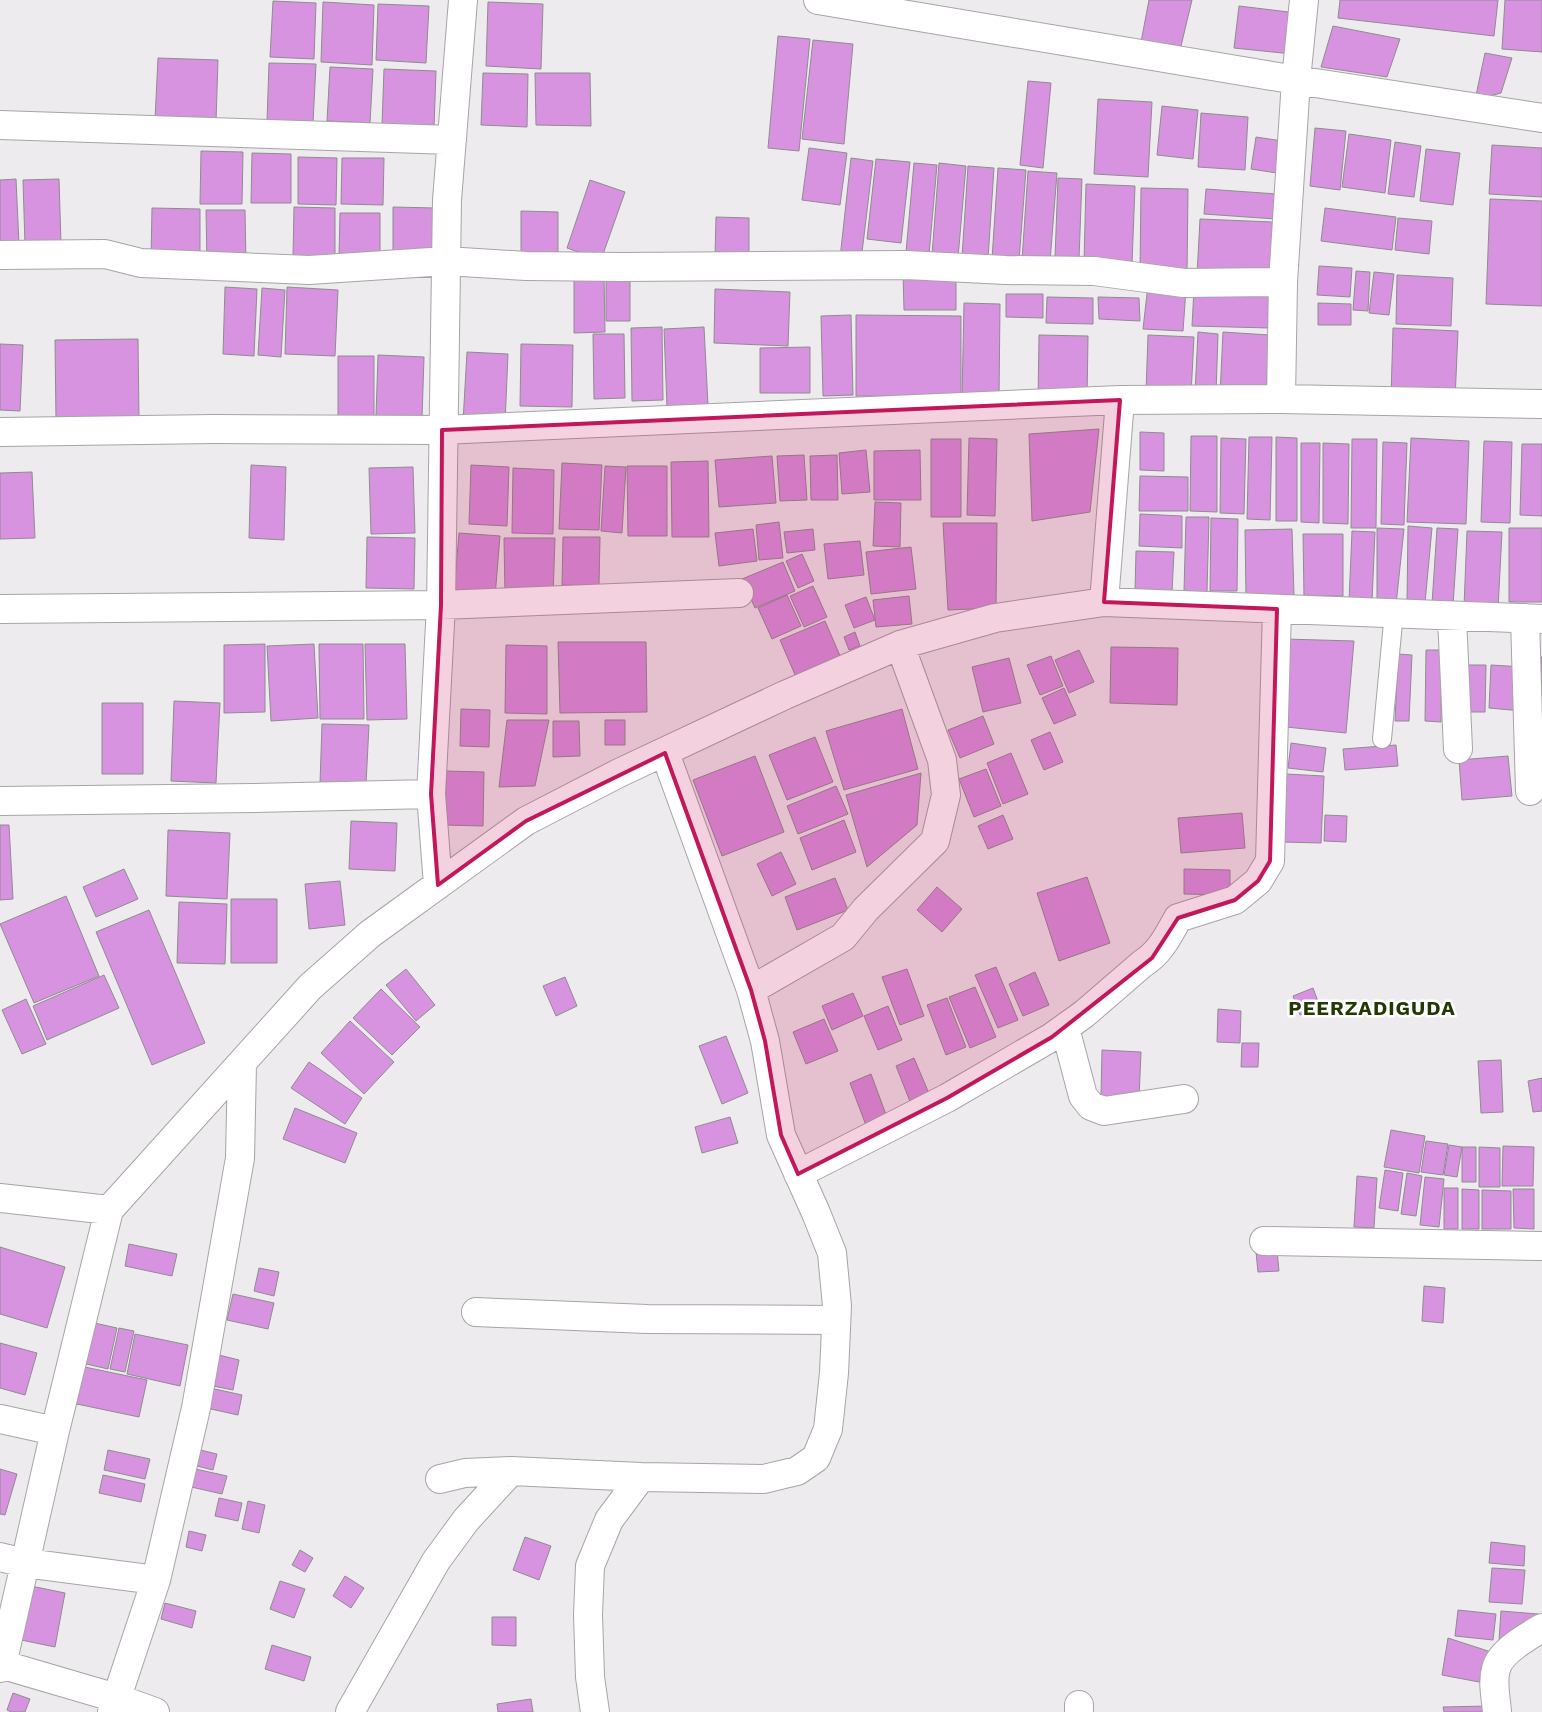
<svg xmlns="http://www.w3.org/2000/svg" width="1542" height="1712" viewBox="0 0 1542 1712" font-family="'Work Sans',sans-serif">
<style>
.building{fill:#d793df;stroke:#8e8c8f}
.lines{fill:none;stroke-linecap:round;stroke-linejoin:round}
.lane-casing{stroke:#a7a4a7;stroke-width:20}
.street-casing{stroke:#a7a4a7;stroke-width:30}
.lane{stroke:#fff;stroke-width:18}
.street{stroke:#fff;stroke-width:28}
.marked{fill:#c2185b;fill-opacity:0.2;stroke:#c2185b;stroke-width:4;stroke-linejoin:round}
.labels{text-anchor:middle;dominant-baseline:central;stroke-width:5;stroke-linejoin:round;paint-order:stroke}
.district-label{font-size:20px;font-weight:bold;letter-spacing:1px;fill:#223905;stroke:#fff}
</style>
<rect width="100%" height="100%" fill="#eeebee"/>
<path class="building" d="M1149,0H1192L1181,46L1141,42Z
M1340,0H1498L1494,36L1338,18Z
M1505,0H1542V52L1502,49Z
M273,1L316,3L314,59L270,57Z
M323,2L374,5L372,65L321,62Z
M488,2L543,4L541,69L486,66Z
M378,4L429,6L426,63L376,60Z
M1239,6L1297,13L1292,54L1234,48Z
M1333,26L1400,39L1387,77L1321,67Z
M778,36L810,39L799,151L768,148Z
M813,40L853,44L844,144L802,139Z
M1485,53L1512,58L1501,93L1475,100Z
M158,58L218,60L216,122L155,120Z
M269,63L316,64L313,123L267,121Z
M330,67L373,69L370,123L327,121Z
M384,69L436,71L434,128L382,125Z
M483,73L528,74L527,127L481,125Z
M535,73H590L591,126L536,125Z
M1028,81L1051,83L1043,168L1020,165Z
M1098,99L1152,102L1148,177L1094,174Z
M1162,106L1198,110L1193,159L1157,155Z
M1201,113L1248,117L1245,170L1198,167Z
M1315,128L1346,131L1340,190L1310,186Z
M1349,134L1391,140L1385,193L1342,187Z
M1256,137L1289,142L1283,174L1251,169Z
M1395,142L1421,146L1414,197L1388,194Z
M1492,145L1542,148V197L1489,194Z
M809,148L847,153L840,205L802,200Z
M1426,149L1460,153L1453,205L1420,201Z
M201,151L243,152L242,204H200Z
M252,153L291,154V203H251Z
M298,157L337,158L336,205L298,204Z
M342,158H384L383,205L341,204Z
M851,158L873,161L861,261L840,258Z
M876,159L910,162L901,243L867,239Z
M914,163L937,165L929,255L906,252Z
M939,163L966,166L958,258L932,255Z
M968,166L994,168L988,259L962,257Z
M998,168L1026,170L1019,261L992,259Z
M1028,171L1057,173L1050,262L1022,260Z
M1058,178L1082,179L1079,259L1055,258Z
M16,179L19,244L0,245V180Z
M59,179L61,244L25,245L23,180Z
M590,180L625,192L601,260L567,248Z
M1086,184L1135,186L1132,264L1084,262Z
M1141,188L1188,189L1187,275L1140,274Z
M1206,189L1277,194L1275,219L1204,214Z
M1490,199L1542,201V306L1486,304Z
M294,207L335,208V259L293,258Z
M393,207L435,208L434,259L393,258Z
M152,208L200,209V260L151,259Z
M1325,208L1396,217L1392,250L1321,241Z
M206,210H245L246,262L207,263Z
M521,211L558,212V265L521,264Z
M340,213H380V256L339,255Z
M716,217L749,218V257L715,256Z
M1398,218L1432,221L1429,254L1395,250Z
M1200,219L1273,222L1271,278L1197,275Z
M1319,266L1352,268L1350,297L1317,295Z
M1356,271L1370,272L1368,311L1353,310Z
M1374,272L1394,274L1389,315L1369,313Z
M903,273H956V310H904Z
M1397,275L1453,278L1451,326L1396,324Z
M574,276H604L605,332L574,333Z
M606,276L630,277V321H606Z
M1148,285L1186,289L1183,331L1143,329Z
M225,287L257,289L254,356L223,354Z
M287,287L338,290L335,356L285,354Z
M262,288L285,290L281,357L258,355Z
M1274,288L1270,328L1192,326L1194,289Z
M715,289L790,292L788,346L714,343Z
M1006,294H1043V318L1006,317Z
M1047,297L1093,298V324L1046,323Z
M1098,297L1139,298L1140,321L1099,319Z
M964,303L1000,304L999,399L962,398Z
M1318,303L1351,304V325H1318Z
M851,315L853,395L823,396L821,316Z
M856,315L961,316V397L856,396Z
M662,327L663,400L632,401L631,328Z
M704,327L708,405L667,407L664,329Z
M1393,328L1458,331L1455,400L1391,397Z
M1198,332L1218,334L1216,394L1195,393Z
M1223,332L1269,335L1266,398L1220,395Z
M593,334H624L625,398L594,399Z
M1039,335L1088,336L1087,400H1038Z
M1148,335L1194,337L1191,395L1146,392Z
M138,339L139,420L56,421L55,340Z
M0,344L23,345L20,411L0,410Z
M521,344L573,345L572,407L520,406Z
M810,347V393H760V348Z
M467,352L508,354L505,424L463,422Z
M378,355L424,357L422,418L376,416Z
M338,356H374V417L338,418Z
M1099,429L1090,512L1032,521L1029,434Z
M1140,432L1164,433V471L1140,470Z
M1191,436H1217V512L1190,511Z
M1249,437H1272L1270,520L1247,519Z
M1276,437L1297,438V521H1276Z
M969,438L997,439L995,516L967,515Z
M1221,438L1246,439L1244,514L1220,513Z
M1411,438L1469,441L1466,524L1407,522Z
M931,439H961V517H931Z
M1352,439H1377L1376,528H1351Z
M1484,441L1512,442L1510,523L1481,522Z
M1383,442L1407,443L1404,525L1381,524Z
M1301,443H1320L1319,523L1301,522Z
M1323,443L1349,444L1348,524L1323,523Z
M1522,444H1542V516L1520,515Z
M866,450L870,492L842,494L839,453Z
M920,450L921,500H874V451Z
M804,455L807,500L780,501L777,456Z
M837,455L838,500H811L810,456Z
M772,456L776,503L719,507L715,460Z
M708,461L709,537H672L671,462Z
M562,463L602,465L599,530L559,529Z
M251,465L286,467L284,540L249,538Z
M471,465L509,467L507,526L469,524Z
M605,466L626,467L622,533L601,531Z
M627,466H667V536H628Z
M413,467L415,533L371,534L369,468Z
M513,468L554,470L553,534L512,533Z
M32,472L35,538L0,539V473Z
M1140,476L1188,477V511H1139Z
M875,502L901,503L900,547L873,546Z
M1140,514L1182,516V548L1139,546Z
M1186,517H1209L1207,592L1184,591Z
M1211,518L1238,519L1237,591H1210Z
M779,522L783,558L759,560L756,525Z
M943,523H997L996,608L948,610Z
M1408,526L1432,528L1425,603L1407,602Z
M1377,528L1404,529L1396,605L1377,603Z
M1437,528L1458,529L1453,606L1432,604Z
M1509,528H1542V602H1509Z
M753,529L757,561L719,566L715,533Z
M813,529L815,550L787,553L784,532Z
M1292,529L1294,596L1246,597L1245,530Z
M1352,531L1375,532L1372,602L1349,601Z
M1467,531L1502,532L1498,609L1464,607Z
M459,533L500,536L495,597L454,594Z
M1303,534H1343V596H1304Z
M367,537L415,538L414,589L366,588Z
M563,537H600L599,586L562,585Z
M504,538H555L553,597L505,595Z
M860,541L864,575L828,579L824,544Z
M911,547L916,589L871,594L866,552Z
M1136,551L1174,552L1172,592L1135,591Z
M802,554L814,581L798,588L786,561Z
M783,562L795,591L755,608L742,579Z
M813,586L827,617L804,627L790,596Z
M787,595L801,626L772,639L758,608Z
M909,596L912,624L876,627L873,600Z
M866,597L875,620L854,628L845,605Z
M825,621L841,658L796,677L780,640Z
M855,632L860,646L849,650L844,637Z
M1285,639L1354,641L1346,733L1276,726Z
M558,642H646L647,712L560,713Z
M265,644V712L224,713V645Z
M314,644L318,718L271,721L267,646Z
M319,644H363L364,719H320Z
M365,644H405L407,719L367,720Z
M506,645L547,646V714L505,713Z
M1111,647L1178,648L1177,705L1110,703Z
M1079,650L1094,682L1069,693L1055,660Z
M1426,650H1442L1441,722L1425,721Z
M1398,654L1412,655L1409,721H1395Z
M1051,656L1063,686L1040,695L1027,665Z
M1537,657H1542V704H1537Z
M1009,658L1021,703L983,712L972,667Z
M1468,665H1486L1485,712H1467Z
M1491,665L1524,667L1522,711L1489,708Z
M1064,688L1076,715L1054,724L1042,698Z
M174,701L220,703L216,783L171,781Z
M102,703H143V774H102Z
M461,709L490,710L489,747L460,746Z
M902,709L918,769L844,790L826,731Z
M983,716L994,744L960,758L948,730Z
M507,720H549L535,786L499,787Z
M605,720H625V745H605Z
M553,721H579L580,756L553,757Z
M322,724L369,725L366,785L320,784Z
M1050,732L1063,762L1044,770L1031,740Z
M815,737L833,782L787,800L769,755Z
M1291,743L1326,748L1323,772L1288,768Z
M1396,745L1398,766L1345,770L1343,749Z
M1011,753L1028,794L1003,804L987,763Z
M755,756L784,832L722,856L693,780Z
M1508,756L1512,796L1462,800L1459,760Z
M986,769L1001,806L974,817L959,779Z
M446,771L484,772L483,826L445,825Z
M921,773L917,825L867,867L846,795Z
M1286,774L1324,776L1321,843L1283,842Z
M836,786L848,814L798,834L787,806Z
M1242,813L1245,848L1181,853L1178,818Z
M1003,815L1013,839L988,849L978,826Z
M1325,815L1347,816L1346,842L1324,841Z
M844,820L856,852L812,870L800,838Z
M351,821L397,823L395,871L349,869Z
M0,825H9L13,899L0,900Z
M168,830L230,833L227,899L166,896Z
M781,852L796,884L772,896L757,864Z
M124,869L138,899L96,917L83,887Z
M1184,869L1230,870V895L1184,894Z
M1087,877L1110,943L1059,961L1037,893Z
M835,878L848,910L797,930L785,897Z
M340,881L345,925L309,929L305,884Z
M937,887L962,909L942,932L917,910Z
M66,896L99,976L34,1003L0,924Z
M231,899H277V963H231Z
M179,902L227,904L225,964L177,963Z
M149,910L205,1043L152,1065L96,932Z
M996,967L1018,1020L998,1028L975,975Z
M406,969L435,1005L416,1021L386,985Z
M907,969L924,1016L900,1025L882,977Z
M1035,972L1049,1005L1023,1016L1009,984Z
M104,975L119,1008L47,1040L33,1006Z
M565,977L577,1006L556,1016L543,986Z
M975,987L996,1037L970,1048L949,997Z
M1313,988L1320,1007L1300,1015L1293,996Z
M381,989L420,1027L392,1055L353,1018Z
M853,993L863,1016L832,1030L822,1006Z
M947,998L966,1047L946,1055L927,1005Z
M26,999L46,1044L22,1054L2,1010Z
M888,1006L902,1040L878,1050L864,1016Z
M1218,1009L1241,1011L1240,1043L1217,1042Z
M824,1019L838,1051L806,1064L793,1032Z
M350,1021L394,1062L364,1094L321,1053Z
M726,1036L748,1093L722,1104L699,1046Z
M1242,1043H1259L1258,1067H1241Z
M1102,1050L1141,1052L1139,1098L1101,1096Z
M914,1058L930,1096L911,1104L896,1066Z
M1501,1060L1503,1112L1481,1113L1478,1061Z
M309,1062L362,1098L345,1124L291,1088Z
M871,1074L888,1120L867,1128L850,1083Z
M1542,1078V1111L1533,1112L1528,1081Z
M295,1108L357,1133L345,1163L283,1139Z
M730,1117L738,1143L702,1153L695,1127Z
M1391,1130L1425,1136L1419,1173L1384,1167Z
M1426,1141L1448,1144L1443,1175L1421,1172Z
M1449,1145L1462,1147L1457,1177L1444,1175Z
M1503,1146L1534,1147L1533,1186H1502Z
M1462,1147H1476V1182H1462Z
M1479,1147L1500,1148V1187H1479Z
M1385,1170L1403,1173L1398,1211L1379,1208Z
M1407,1173L1422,1176L1416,1216L1401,1214Z
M1357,1176L1377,1178L1374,1228L1354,1227Z
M1425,1177L1444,1179L1439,1227L1420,1225Z
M1444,1188H1458V1229H1444Z
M1462,1189L1479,1190V1229H1462Z
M1513,1189H1534V1229L1514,1228Z
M1482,1190L1511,1191V1229H1482Z
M129,1244L177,1254L172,1276L125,1266Z
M0,1247L65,1267L47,1328L0,1314Z
M1277,1250L1279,1271L1258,1272L1256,1252Z
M259,1268L279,1272L274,1296L254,1291Z
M1424,1286L1445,1288L1443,1323L1422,1321Z
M233,1294L274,1303L268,1329L227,1320Z
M90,1322L117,1328L108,1369L82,1363Z
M119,1328L134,1331L125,1372L110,1369Z
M135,1334L188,1345L180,1386L127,1374Z
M0,1343L37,1353L25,1395L0,1388Z
M215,1354L239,1360L233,1390L208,1385Z
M80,1366L147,1380L139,1417L72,1403Z
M206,1387L242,1395L238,1415L202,1407Z
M192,1448L217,1454L213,1470L189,1464Z
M108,1450L150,1459L145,1479L104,1470Z
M191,1468L227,1476L222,1494L187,1486Z
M0,1469L17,1474L5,1515L0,1514Z
M103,1475L145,1484L141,1502L99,1493Z
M219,1498L242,1503L238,1521L215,1516Z
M248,1501L265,1505L259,1533L242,1529Z
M189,1531L206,1535L202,1551L186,1547Z
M525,1537L551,1546L539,1580L513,1570Z
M1491,1542L1525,1546L1524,1566L1489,1563Z
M300,1550L313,1558L305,1572L292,1565Z
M1492,1568L1525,1570L1522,1604L1489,1602Z
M345,1576L364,1588L351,1608L333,1596Z
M280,1581L305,1589L294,1618L270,1609Z
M31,1586L65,1593L55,1647L21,1640Z
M165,1603L196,1611L192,1628L161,1619Z
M1458,1610L1496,1614L1493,1640L1455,1636Z
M1501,1611L1538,1614L1523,1632L1499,1641Z
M492,1617H516V1646L492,1645Z
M1448,1638L1491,1652L1479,1682L1442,1675Z
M272,1645L311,1657L304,1681L265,1669Z
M13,1693L30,1699L25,1712H11L7,1710Z
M531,1699L533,1712H498L497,1704Z
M1488,1706L1489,1712H1444L1443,1707Z"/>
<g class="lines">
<defs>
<path id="lane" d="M1382,739L1394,612"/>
<path id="street" d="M818,0L1296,80L1542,118
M0,125L452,140
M0,255L105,254L141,263L309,270L446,261L526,266L622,267L906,265L1006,270L1094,271L1184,283L1283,282
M1281,399L1283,282L1296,80L1304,0
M0,432L214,429L442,430L1120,400L1281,399L1542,404
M1104,602L1120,400
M0,609L441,605L739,593
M1452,617L1458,749
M1525,618L1530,791
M665,753L751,990
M0,801L254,798L431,794
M438,885L431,794L441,605L447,200L463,0
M1065,1028L1083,1096L1091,1106L1104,1111L1184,1099
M798,1174L947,1098L1052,1037L1084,1014L1142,964C1160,953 1168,936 1178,918L1235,900L1258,881L1270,861L1277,609
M0,1198L109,1210
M1264,1241L1542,1246
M476,1312L647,1319L836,1320
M0,1419L55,1431
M440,1479L465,1473L511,1471L641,1477L764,1479L797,1471L816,1458L828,1429L834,1373L837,1306L832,1253L816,1213L781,1135L765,1041L751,990L843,937L866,909L935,841L946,795L942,760L900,645
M0,1557L25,1563L156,1580
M0,1664L116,1698L155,1712
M0,1668L2,1665L55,1431L109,1210L310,987L370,934L526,821L619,773L785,695L900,645L995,618L1104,602L1542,619
M1079,1705V1712
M112,1712L156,1580L196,1408L240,1158L242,1064
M350,1712L436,1561L466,1520L511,1471
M595,1712L590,1677L588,1615L590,1566L609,1520L641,1477
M1497,1712C1496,1698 1492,1682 1496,1669C1500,1652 1528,1636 1542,1628"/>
</defs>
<use href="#lane" class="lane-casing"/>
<use href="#street" class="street-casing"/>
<use href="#lane" class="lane"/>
<use href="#street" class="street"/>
</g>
<path class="marked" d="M1120,400L1104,602L1277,609L1270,861L1258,881L1235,900L1178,918L1152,958L1052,1037L947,1098L798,1174L781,1135L765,1041L751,990L665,753L526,821L438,885L431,794L441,605L442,430Z"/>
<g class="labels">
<g class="district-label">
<text x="1372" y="1008">PEERZADIGUDA</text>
</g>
</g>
</svg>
